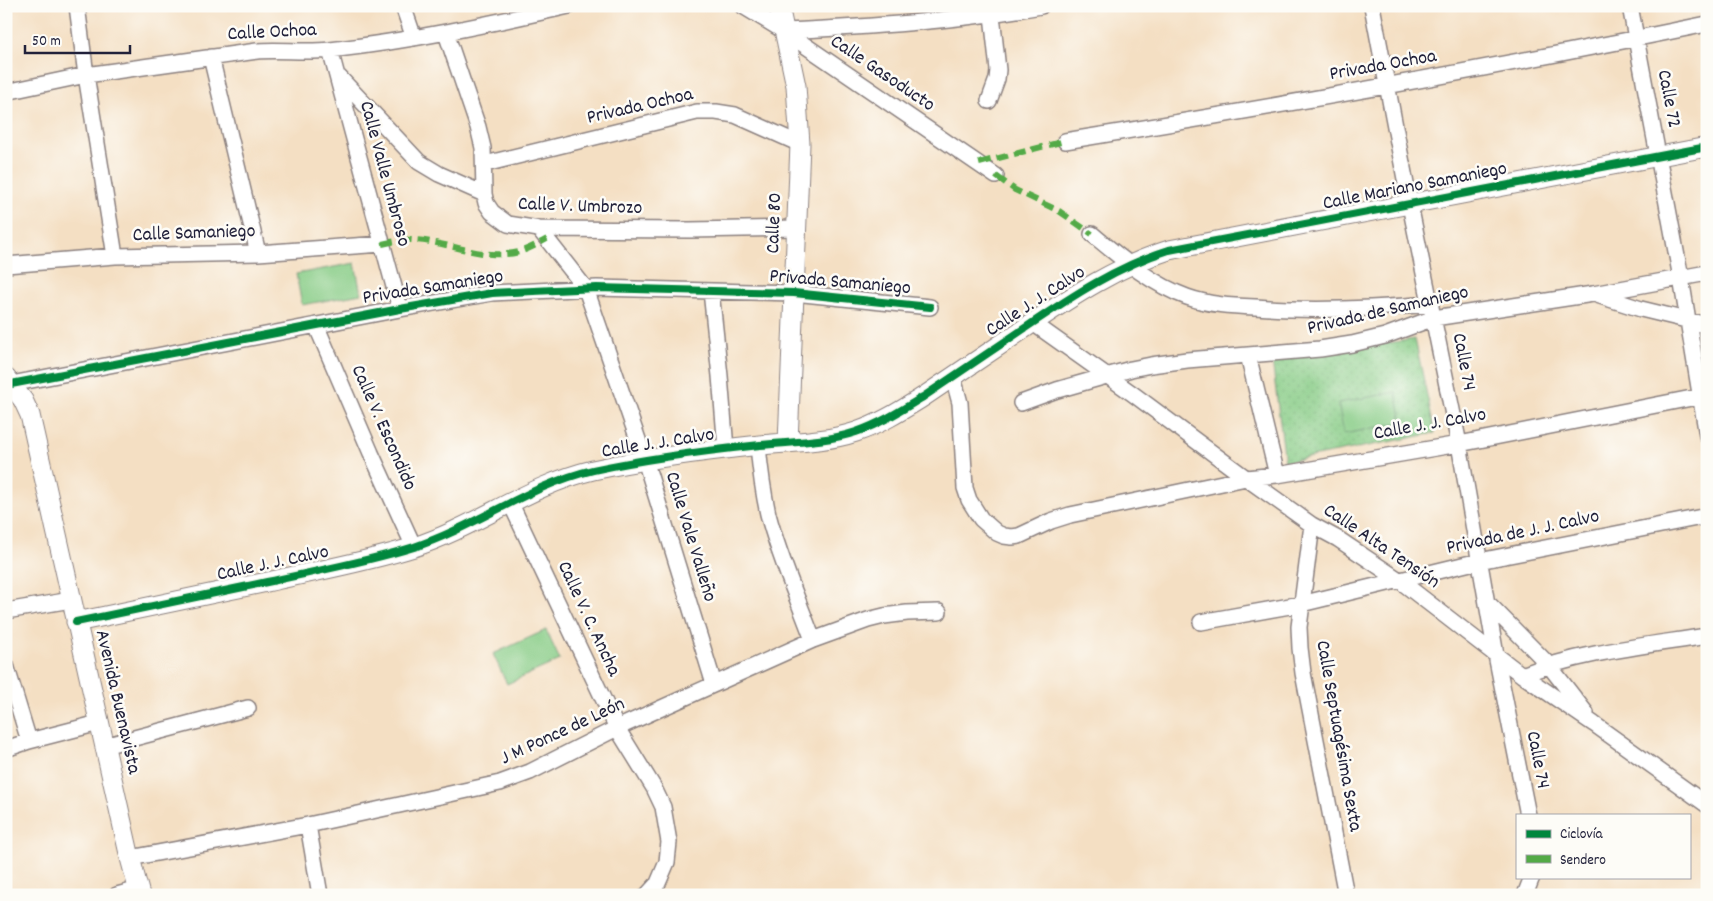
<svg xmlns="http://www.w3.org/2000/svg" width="1713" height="901" viewBox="0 0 1713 901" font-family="Dekko,sans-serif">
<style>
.park{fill:url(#park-dots);stroke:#547760}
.pitch{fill:#87cc86;stroke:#547760}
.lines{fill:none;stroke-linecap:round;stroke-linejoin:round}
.minor-casing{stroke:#8b807f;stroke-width:18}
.tertiary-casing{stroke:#8b807f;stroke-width:21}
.minor{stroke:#fff;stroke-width:15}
.tertiary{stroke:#fff;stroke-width:19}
.quiet{stroke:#53aa46;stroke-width:6;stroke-dasharray:12 6;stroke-linecap:butt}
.cycleway-casing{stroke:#fdfcf7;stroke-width:11}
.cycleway{stroke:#00873e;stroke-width:8}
.labels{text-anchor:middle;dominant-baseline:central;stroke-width:5;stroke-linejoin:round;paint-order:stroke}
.street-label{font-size:20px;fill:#22223b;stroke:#fdfcf7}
</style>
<defs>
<pattern id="park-dots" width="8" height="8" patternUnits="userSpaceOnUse" patternTransform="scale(1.25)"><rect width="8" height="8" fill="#87cc86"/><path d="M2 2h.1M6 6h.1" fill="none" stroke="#74af75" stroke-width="1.8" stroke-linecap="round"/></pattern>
</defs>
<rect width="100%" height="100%" fill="#fdfcf7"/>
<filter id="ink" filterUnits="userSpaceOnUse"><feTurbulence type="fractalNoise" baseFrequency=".02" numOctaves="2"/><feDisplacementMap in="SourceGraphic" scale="10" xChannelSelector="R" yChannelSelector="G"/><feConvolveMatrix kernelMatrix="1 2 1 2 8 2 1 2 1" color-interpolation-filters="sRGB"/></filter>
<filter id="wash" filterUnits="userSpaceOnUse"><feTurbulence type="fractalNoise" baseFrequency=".0096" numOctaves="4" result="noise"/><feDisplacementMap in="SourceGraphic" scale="20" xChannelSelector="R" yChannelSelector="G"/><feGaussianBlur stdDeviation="1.12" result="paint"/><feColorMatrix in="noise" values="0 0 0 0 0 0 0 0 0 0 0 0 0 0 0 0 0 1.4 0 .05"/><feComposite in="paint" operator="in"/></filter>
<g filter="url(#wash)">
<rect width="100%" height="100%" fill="#f4dfc3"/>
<path class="park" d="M1415,339L1435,433L1285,462L1272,360Z"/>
<path class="pitch" d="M355,263L361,294L302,305L296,274Z
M1396,392L1402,422L1344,434L1338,403Z
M546,630L560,660L507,684L493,654Z"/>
</g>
<g filter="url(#ink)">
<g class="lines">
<defs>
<path id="minor" d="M77,6L86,75L115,256
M403,6L414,38
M743,6L784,31L996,176
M1372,6L1410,205L1459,444L1496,655L1528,815
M1630,6L1681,278L1707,436
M784,31C870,27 956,21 1041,6
M446,33L478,127L483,148L484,194L486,203L492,212L508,224L539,229L690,230L797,228
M330,50L400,309
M211,57L258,253
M339,77L419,162L439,174L484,194
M6,92L86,75L257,51C281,49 305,53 330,50C410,41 490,24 569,6
M989,101L997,79L998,70L992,15
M1065,141C1279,106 1494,68 1707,24
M485,164L697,112H716L735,115L800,144
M539,229L586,289L645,460L714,684
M1092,234C1121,258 1151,284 1187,297C1209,305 1232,306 1255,307C1314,312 1372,309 1431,304
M6,265L115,256L258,253L382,244
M711,291L720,376L726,449
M1597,295L1641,309L1707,325
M1033,323L1133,394L1246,478L1312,525L1338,539L1399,580L1522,675L1594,724L1707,805
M316,325L371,453L414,547
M1248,355L1277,475
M953,377L960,403L965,488L969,500L981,519L997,533L1004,536L1012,537L1019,536L1051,521L1070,515L1246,478L1277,475L1459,444L1707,395
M6,385L400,309L492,293L597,288L794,293L930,307
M1021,403L1057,390L1131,369L1151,365L1187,360L1320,349L1352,344L1385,336L1434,318L1593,294L1707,273
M758,446C760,468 763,491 768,514C779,557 798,599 813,640
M510,502L617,728L654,788L663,807L669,842L667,862L658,883L647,895
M1312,525L1299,627L1300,648L1303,673L1346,895
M1487,602L1548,664L1586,713
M6,611L71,600
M1201,622L1301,604L1479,561L1707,516
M6,665L29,741
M1522,675C1581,652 1644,646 1707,636
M104,746L248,708
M6,749L29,741L99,723
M308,825L320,895
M130,858L308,825L500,783L530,772L617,728L813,640L868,620L884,616L907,613L939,612
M117,895L139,889
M1525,895L1532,877"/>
<path id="tertiary" d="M779,6L796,86L800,144L788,443
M6,378L23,400L30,415L130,858L140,895
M76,622C140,609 204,595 267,582C316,571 366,562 414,547C476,527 529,485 593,470C648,458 704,451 760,445C791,442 826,442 856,432C880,424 902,410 923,397C958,373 993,350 1028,326C1072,296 1118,266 1169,250L1707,147"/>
</defs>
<use href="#minor" class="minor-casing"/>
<use href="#tertiary" class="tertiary-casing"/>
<use href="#minor" class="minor"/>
<use href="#tertiary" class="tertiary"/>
<path class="quiet" d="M979,163L1065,141
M996,176L1015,190L1059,211L1092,234
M382,244C392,242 402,239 413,240C447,241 484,261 519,252C529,249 538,244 547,239"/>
<defs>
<path id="cycleway" d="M6,385L400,309L492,293L597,288L794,293L930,307
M76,622C140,609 204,595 267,582C316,571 366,562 414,547C476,527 529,485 593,470C648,458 704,451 760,445C791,442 826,442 856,432C880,424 902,410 923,397C958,373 993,350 1028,326C1072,296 1118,266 1169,250L1707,147"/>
</defs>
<use href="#cycleway" class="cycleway-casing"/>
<use href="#cycleway" class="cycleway"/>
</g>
</g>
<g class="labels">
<g class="street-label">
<text transform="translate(272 33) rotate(-3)">Calle Ochoa</text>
<text transform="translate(1383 66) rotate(-10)">Privada Ochoa</text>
<text transform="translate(882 74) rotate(34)">Calle Gasoducto</text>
<text transform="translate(1668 99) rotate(79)">Calle 72</text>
<text transform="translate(640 107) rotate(-13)">Privada Ochoa</text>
<text transform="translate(384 174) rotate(75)">Calle Valle Umbroso</text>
<text transform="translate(1415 187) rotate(-11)">Calle Mariano Samaniego</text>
<text transform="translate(580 207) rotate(2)">Calle V. Umbrozo</text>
<text transform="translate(775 223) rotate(-88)">Calle 80</text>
<text transform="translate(194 234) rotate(-2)">Calle Samaniego</text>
<text transform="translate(840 283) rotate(5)">Privada Samaniego</text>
<text transform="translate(433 288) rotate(-9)">Privada Samaniego</text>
<text transform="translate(1036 302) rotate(-33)">Calle J. J. Calvo</text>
<text transform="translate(1388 311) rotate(-13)">Privada de Samaniego</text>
<text transform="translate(1463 362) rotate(79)">Calle 74</text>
<text transform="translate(1430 425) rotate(-10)">Calle J. J. Calvo</text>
<text transform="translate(383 428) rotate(66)">Calle V. Escondido</text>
<text transform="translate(658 444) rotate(-9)">Calle J. J. Calvo</text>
<text transform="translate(1523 533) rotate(-12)">Privada de J. J. Calvo</text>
<text transform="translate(690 537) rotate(73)">Calle Vale Valleño</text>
<text transform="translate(1381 547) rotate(34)">Calle Alta Tensión</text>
<text transform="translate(273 564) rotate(-12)">Calle J. J. Calvo</text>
<text transform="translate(588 619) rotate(65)">Calle V. C. Ancha</text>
<text transform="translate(117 702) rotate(77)">Avenida Buenavista</text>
<text transform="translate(563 732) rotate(-25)">J M Ponce de León</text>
<text transform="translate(1338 736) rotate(80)">Calle Septuagésima Sexta</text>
<text transform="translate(1537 760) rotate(79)">Calle 74</text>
</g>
</g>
<rect width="1713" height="901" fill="none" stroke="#fdfcf7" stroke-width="25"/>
<rect x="1516" y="814" width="175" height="65" fill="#fdfcf7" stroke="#a5a5ac"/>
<rect x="1526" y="830" width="25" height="8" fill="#00873e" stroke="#a5a5ac"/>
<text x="1560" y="838" font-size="15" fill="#22223b">Ciclovía</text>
<rect x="1526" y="855" width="25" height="8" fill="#53aa46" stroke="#a5a5ac"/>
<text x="1560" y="864" font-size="15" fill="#22223b">Sendero</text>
<path d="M25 45v8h105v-8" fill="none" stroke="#22223b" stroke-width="2.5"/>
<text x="32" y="45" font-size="15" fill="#22223b" stroke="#fdfcf7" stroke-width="4" paint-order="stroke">50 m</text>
</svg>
